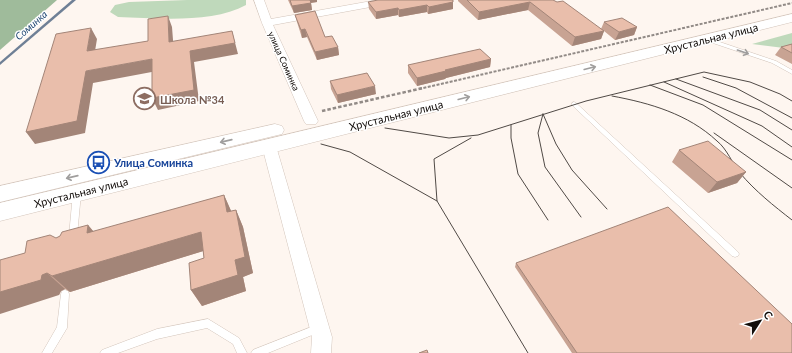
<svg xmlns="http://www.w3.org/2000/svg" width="792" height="353" viewBox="0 0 792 353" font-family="Lato,sans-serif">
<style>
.green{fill:#bfd9bb}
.forest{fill:#9fbb9b}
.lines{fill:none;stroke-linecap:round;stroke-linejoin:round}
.stream{fill:#6f8096;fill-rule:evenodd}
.service-casing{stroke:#d3c5bb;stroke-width:1}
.minor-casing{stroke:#d3c5bb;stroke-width:1}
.secondary-casing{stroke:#d3c5bb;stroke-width:1}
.path-far1{stroke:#928b87;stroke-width:2;stroke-dasharray:3 1.5;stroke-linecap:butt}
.path{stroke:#928b87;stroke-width:2.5;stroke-dasharray:3.5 2;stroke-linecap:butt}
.service{fill:#fff;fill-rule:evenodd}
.minor{fill:#fff;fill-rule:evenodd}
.secondary{fill:#fff;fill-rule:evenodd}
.tram{stroke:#504a46;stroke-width:1}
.wall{fill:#c8a393}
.shaded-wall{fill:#a38578}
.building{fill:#e9beab;stroke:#a38578}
.oneway{stroke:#a09e9d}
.labels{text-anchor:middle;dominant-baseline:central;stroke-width:3;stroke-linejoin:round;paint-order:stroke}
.far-street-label{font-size:9px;fill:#120d0a;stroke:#fff}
.far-water-label{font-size:10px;font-style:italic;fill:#234974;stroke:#fff}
.street-label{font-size:11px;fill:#120d0a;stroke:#fff}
.education-label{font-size:11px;font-weight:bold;fill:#785e54;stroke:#fff;text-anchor:start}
.transit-label{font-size:11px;font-weight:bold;fill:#164399;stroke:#fff;text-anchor:start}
</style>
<rect width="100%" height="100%" fill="#fef6f0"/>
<path class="green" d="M187,0H246V5C212,24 156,18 118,17L110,12L115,5L129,2Z
M792,33V49L752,44Z"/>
<path class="forest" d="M0,0H57L0,50Z"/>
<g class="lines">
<path class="stream" d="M72,0H76L0,65V62Z"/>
<defs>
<path id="service" d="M704,38H708L776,61L792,70V74L772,63L704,40Z
M574,102L576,103L738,252L739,254L738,256L735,257L732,256L572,105V103Z
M77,190L80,191L81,193L77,236L76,238L73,239L70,238L69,236L73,193L74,191Z
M65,290L68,291L69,294L67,328L52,353H42L57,327L61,294L62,291Z
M208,319L239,338L247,353H237L233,344L207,328L157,339L118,353H100L102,350L157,329Z
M319,324L322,325L324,328L322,331L268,353H251L253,350Z"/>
<path id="minor" d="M254,0H264L271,19L377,0H397L392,3L273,25L318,121L316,124H306L304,121L262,23Z
M269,141L274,143L276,146L332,337L331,353H311L312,337L262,146L264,143Z"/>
<path id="secondary" d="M792,14V22L0,221V203Z
M275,124L282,126L284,130L282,134L0,202V186Z"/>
</defs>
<use href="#service" class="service-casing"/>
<use href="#minor" class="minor-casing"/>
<use href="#secondary" class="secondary-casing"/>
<path class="path-far1" d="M419,89L792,3"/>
<path class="path" d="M322,111L423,88"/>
<use href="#service" class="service"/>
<use href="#minor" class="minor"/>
<use href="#secondary" class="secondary"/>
<path class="tram" d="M703,77L736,88L792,118
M676,79L760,110L792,130
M664,82L762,126L792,147
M650,85L703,105L792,160
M612,96C650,103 688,114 717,141C727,149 732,163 740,173C755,191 774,206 792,220
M543,114L538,133L545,167L581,217
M543,114L556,144L572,170L607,209
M511,125V138L518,174L548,220
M385,128L449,138L478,135L586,101L704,72L750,82L780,94L792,101
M714,133L792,188
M471,138L434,159L437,201L528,353
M321,144L350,152L437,201"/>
</g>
<path class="wall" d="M288,0H317V2L311,3L312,10L294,13Z
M458,0H553L601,29L604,22L637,27L634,35L615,40L604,31L601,39L572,46L528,10L478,20L458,1Z
M368,2H453V9L428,14L427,12L399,17L398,15L376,19L369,9Z
M295,15L325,37L338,47L339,55L317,60L307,37L302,38L297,22Z
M792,44V64L775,55L781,47Z
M491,59L490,67L446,78L445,79L417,86L408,73V65Z
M330,81L376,94L338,103L331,89Z
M679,150L746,172L737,183L708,193L672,162Z
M224,195L231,211L236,210L243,227L253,273L243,277L246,291L202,306L191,290L204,258L203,251L70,292L65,289L61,291L59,295L25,253L56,238L88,225L94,232Z
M516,263L792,353H572L515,267Z"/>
<path class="shaded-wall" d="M309,0H317V2L309,3Z
M453,2V9L428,14L429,7Z
M530,2L528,10L478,20L479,12Z
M311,3L312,10L294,13L292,6Z
M427,5V12L399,17V10Z
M398,8V15L376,19V12Z
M168,16L172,27L174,53L169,42Z
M637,27L634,35L615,40L619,32Z
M91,28L97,39L93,63L87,51Z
M305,29L307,37L302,38L301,30Z
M232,31L238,54L194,62L199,101L158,110L152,98L190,51Z
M604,31L601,39L572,46L575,37Z
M338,47L339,55L317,60L315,52Z
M152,59L157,71L93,83L85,133L35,144L26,132L86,71Z
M491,59L490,67L446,78L445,79L417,86V78L445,70Z
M375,86L376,94L338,103L337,95Z
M746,172L737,183L708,193L717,182Z
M224,195L232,213L227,212Z
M236,210L243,227L253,273L243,277L246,291L202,306L191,290L235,260Z
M88,225L102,242L87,233Z
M201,232L210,249L70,292L52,276Z
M47,273L65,289L61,291L59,295L0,314V292Z"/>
<path class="building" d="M290,0H310L311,3L292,6Z
M378,0H453V2L429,7L427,5L399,10L398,8L376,12L368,2Z
M467,0H553L557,2L563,1L604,31L575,37L530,2L479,12Z
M315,11L325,37L332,36L338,47L315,52L305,29L301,30L295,15Z
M168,16L169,42L232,31L235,43L190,51L194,90L152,98V59L86,71L77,121L26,132L56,34L91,28L87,51L148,41V19Z
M622,18L637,27L619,32L604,22Z
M792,44V53L781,47Z
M480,49L491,59L445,70L446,71L417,78L408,65Z
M367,73L375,86L337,95L330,81Z
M708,141L746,172L717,182L679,150Z
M224,195L227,212L236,210L245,257L235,260L238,275L191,290L189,263L204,258L201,232L52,276L47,273L42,275L41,280L0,292V260L25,253L27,241L50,235L56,238L60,236L62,232L88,225L87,233Z
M668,207L792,324V353H577L516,263Z
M427,350L428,353H419Z"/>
<defs><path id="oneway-shaft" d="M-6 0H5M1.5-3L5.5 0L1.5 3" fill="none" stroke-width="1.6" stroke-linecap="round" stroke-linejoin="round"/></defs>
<g class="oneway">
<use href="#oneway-shaft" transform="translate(743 52) rotate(19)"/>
<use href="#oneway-shaft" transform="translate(590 68) rotate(-14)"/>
<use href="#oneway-shaft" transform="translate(464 98) rotate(-14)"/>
<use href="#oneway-shaft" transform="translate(226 141) rotate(167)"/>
<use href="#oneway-shaft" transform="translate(72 177) rotate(167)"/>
</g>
<defs>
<symbol id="school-ring" viewBox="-11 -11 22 22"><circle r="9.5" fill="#fff" stroke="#8d6e63" stroke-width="1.5"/><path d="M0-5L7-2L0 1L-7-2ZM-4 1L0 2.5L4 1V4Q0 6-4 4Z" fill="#8d6e63"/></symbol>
<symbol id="bus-ring" viewBox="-11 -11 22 22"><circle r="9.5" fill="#fff" stroke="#1a4fb4" stroke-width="1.5"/><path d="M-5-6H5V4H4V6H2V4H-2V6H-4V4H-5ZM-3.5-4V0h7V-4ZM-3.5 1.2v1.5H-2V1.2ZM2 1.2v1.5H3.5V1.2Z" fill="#1a4fb4"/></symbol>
</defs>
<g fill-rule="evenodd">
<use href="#school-ring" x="132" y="86" width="25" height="25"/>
<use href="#bus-ring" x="86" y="150" width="25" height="25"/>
</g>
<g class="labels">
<g class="far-street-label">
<text transform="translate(284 61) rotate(66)">улица Соминка</text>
</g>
<g class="far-water-label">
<text transform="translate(31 25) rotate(-41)">Соминка</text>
</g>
<g class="street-label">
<text transform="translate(711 38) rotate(-14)">Хрустальная улица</text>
<text transform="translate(396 115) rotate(-14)">Хрустальная улица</text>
<text transform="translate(81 192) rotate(-14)">Хрустальная улица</text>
</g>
<g class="education-label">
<text x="160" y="99">Школа №34</text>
</g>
<g class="transit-label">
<text x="114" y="162">Улица Соминка</text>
</g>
</g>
<g transform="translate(760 321) rotate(54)" stroke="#ffffff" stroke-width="3" paint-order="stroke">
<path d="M0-3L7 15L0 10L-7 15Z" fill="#120d0a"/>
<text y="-6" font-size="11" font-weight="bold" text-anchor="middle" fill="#120d0a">С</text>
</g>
</svg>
